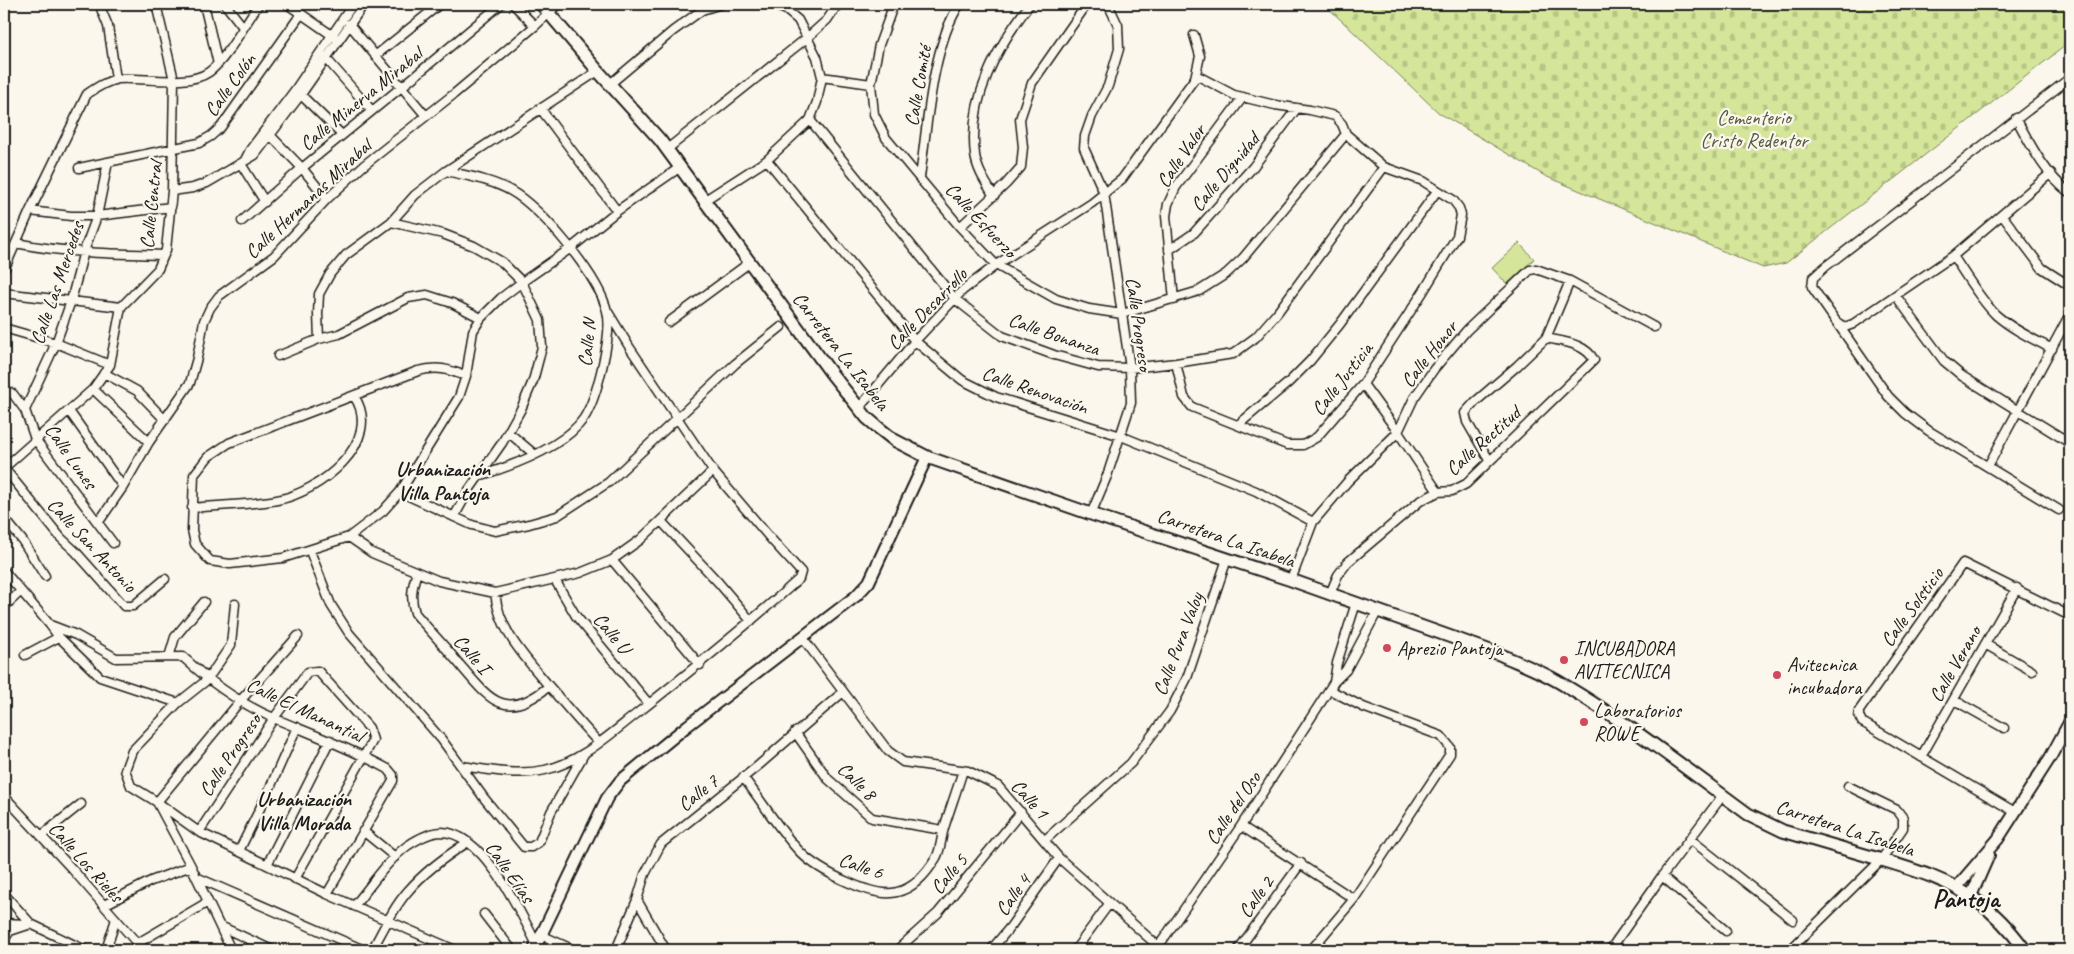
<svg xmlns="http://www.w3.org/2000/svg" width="2074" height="954" viewBox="0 0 2074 954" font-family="Caveat,sans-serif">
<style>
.cemetery{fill:url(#cemetery-stones);stroke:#78815b}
.green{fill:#d5e69a;stroke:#78815b}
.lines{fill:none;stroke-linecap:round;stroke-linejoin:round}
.minor-casing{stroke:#1c1c1c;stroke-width:11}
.tertiary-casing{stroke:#1c1c1c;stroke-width:14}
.secondary-casing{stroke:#1c1c1c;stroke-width:15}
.minor{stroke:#fbf7ec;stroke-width:8}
.tertiary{stroke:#fbf7ec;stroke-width:10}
.secondary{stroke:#fbf7ec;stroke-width:11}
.poi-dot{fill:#d1495b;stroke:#fbf7ec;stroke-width:2}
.labels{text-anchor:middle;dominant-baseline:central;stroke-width:4.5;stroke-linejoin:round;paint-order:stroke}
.street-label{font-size:20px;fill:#1c1c1c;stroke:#fbf7ec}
.park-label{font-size:20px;fill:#545942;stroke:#fbf7ec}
.poi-label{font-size:20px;fill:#1c1c1c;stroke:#fbf7ec;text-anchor:start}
.neighbourhood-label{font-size:21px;font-weight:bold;fill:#1c1c1c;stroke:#fbf7ec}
.district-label{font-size:25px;font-weight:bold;fill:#1c1c1c;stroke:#fbf7ec}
</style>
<defs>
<pattern id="cemetery-stones" width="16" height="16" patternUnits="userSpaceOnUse" patternTransform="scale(1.25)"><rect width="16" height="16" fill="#d5e69a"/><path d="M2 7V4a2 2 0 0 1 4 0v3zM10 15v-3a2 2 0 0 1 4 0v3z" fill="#b6c584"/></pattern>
</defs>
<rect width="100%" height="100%" fill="#fbf7ec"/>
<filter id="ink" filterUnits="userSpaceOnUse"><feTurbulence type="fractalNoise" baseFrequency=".02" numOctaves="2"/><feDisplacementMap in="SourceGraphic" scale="10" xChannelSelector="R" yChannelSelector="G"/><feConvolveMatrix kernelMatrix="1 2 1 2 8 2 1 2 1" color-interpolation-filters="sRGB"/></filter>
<g filter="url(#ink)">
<path class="cemetery" d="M1324,4H2070V42L1786,263L1763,268L1545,176L1439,113Z"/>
<path class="green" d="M1519,243L1534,259L1507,284L1492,268Z"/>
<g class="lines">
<defs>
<path id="minor" d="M99,4L108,26L116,79
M204,4L218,64
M225,4L243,27
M287,4L336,38
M513,4L535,26
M896,4L892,9L879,45L871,84L874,114L886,138L960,227L996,265L1056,299L1089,309L1122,314L1199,291L1226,274L1243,258L1346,134
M349,24L426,116
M324,56L372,111
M375,56L440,4
M822,77L871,84
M610,84L673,31L702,10L721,4
M297,91L342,135
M540,108L617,211
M2016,118C2030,144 2046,176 2070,193
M810,120L955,299L1002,336L1054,355L1098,367L1130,368L1176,363L1233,354L1256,337L1277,313L1384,167
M271,136L302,168L327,199
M666,150L808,37L827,20L838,4
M245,160L250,150L295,90L353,4
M767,160L915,341L962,380L996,397L1121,436L1256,491L1313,522
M241,164L265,202
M79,168L199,143L211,136L221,127L301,14
M446,171C468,176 492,180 511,191C542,208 599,277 607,311C613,333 597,398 584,418C564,447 512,466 479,476
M920,177C927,128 932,44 960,4
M172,191L193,188L207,183L255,155L302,93L364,4
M994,196C986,183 977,170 975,155C968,98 997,47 1030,4
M705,200L767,160L810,120L817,102L822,77L817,57L798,20L786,10L771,4
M30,211L71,216H97L171,207
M2002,215L2042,268L2070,286
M242,221L302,168L415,76L501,4
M391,222L443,234L474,246L502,262L522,282L540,320L542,347L533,381L521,409L502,443L469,490L454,517
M960,227L1006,184L1021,167L1023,147L1020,119L1032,83L1087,4
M16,243C64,253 115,254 164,255
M1169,250L1194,233L1253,167L1297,108
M1953,256C1966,275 1979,298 1996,315C2012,329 2033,339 2052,349
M4,270L30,211L87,94C96,88 106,81 118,79C143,77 188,87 209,72C227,59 245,23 259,4
M4,293L121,307
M1896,296L1944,361L1962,376L2070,443
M1174,300L1166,216L1168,204L1176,187L1243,97
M669,322L749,263
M1838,323L1845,327L1853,324L1953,256L2051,173
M4,328L56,343L110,365
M319,339L318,314L319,294L330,274L346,255L391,222L415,195L446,171L598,71
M278,356L319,339L339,334L408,298L427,295L452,303L481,318
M1176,363L1184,397L1192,407L1287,445H1303L1317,437L1363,384L1423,292L1457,236L1461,215L1459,208L1453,200L1423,181L1384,167L1346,134L1342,124L1335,116L1310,110L1275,105L1234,95L1200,77L1195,78
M104,373L137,391L165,420
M466,376C447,369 438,366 418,371L229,443L208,457L194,475L192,530L195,544L210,561L230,564L283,558L349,537L383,511L400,492L459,397L466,376L473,331L481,318L501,298L522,282L571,248L617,211L679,168
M1363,384L1398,432L1438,492
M4,389L13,394L25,410L35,439L113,543
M93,389L149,442
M859,408L915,341L963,290L996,265L1092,203L1122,179L1195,78L1200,56L1194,35
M25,410L56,343L71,301L84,251L97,216L108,162
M69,411L123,487
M1238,425L1288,383L1310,361L1340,324L1437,191
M508,432L534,454
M1489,460L1467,422L1465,413L1475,402L1517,366L1546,338L1570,281
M1988,466L2070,314
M4,468L93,389L110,365L121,307L158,269L166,250L172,191L174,80L156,4
M4,468L61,538L76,552L124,606H133L165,579
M400,492L472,525L495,531L529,524L557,516L609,482L735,364L781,327
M192,508C219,505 250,505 277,500C318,493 385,442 354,396
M2059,510L1929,431L1905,413L1888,396L1812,287L1813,278L1825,267L2070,78
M1091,514L1107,476L1131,403L1130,368L1104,193L1084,148L1085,136L1092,116L1108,86L1119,49L1118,25L1108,4
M4,518L22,540L45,576
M661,521L718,582L751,621
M98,523L123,487L149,442L190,383L197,358L204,321L210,308L219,296L274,256L327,199L363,166L454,94L535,26L558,4
M349,537L372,553L439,581L495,593L580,573L612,560L640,540L713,471
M310,551L331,605L349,633L442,740L484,798L524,847H531L539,842L551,812L584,754
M612,560L700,665
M4,571L50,625L76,635L116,658L183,657C210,682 242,705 276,719C314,735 352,749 388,769L393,775V781L327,894
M417,572C412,587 410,598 415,613C428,629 442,643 455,659C487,696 503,725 549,686
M555,580L576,616L649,704
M1291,580L1313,522L1348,481L1398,432L1414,398L1434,369L1467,330L1530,270L1536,269L1570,281L1654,327
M495,593C499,631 525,657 548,685C565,705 581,724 599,743
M1330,594L1338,575L1348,562L1420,501L1438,492L1452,491L1466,484L1594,360C1585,343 1563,342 1546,338
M4,607L21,591
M50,625L59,637L100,677L178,703
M298,636L241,700L157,802L199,832L327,894L455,950
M802,637L888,751L903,762L968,771L998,786L1059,858L1159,947L1160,950
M1985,644L2032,671
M25,655L59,637
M169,657L175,637L204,602
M1334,682L1337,663L1356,603
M1954,700L2004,728
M795,732L828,779L872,818L943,830
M1921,757L2017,588
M462,766C489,770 518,776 545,770C580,762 608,736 635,715C691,671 746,626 799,579L801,572L770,538L713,471L630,348L608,312
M743,777C761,800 781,833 801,853C818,870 873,899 897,892C915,888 927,873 936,858C941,849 941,838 944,828C950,809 957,790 963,770
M4,796L73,870L143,950
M2015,812L1862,722L1859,716V711L1963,563L2070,616
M1241,826L1354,899
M363,831L395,857
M199,832L274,718L308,672L318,671L369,728L373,740L295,879
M41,836L81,804
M1690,839L1793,920
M1045,840L1131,763L1170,711L1187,678L1227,559
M239,851L269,790L297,727
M267,865L330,740
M1662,876L1726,931
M196,877L364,950
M4,894L31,924L85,950
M637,900L666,950
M104,905L151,881L191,866
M354,906C371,886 386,862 407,846C416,840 431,832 442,832C484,833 521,913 537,945
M484,914L512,950
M4,923L26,924
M220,926L272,950
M541,935L574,950
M4,940L10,931L31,924
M138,943L208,902
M106,950L116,919
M231,950L191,866L157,802L131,786L125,770L132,751L178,703L207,680L231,645L235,604
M372,950C383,930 393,908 408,891C425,871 446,856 468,842
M616,950L637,900L645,874L661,844L759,765L843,692
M897,950L938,913L1021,812
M991,950L1011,926L1059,858
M1075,950L1109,904
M1156,950L1241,826L1334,682L1346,670L1377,612
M1238,950L1301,863
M1311,950L1354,899L1450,754V747L1441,736L1363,707L1330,690
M1610,950L1662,876L1723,795
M1790,950L1881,860L1903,828V818L1897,810L1848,786"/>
<path id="tertiary" d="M1956,888L1998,839L2050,758L2070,721
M1971,896L1989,855
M534,950L607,798L620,781L687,726L856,596L869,582L927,457"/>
<path id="secondary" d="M541,4L598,71L660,140L831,373L867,418L880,429L894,440L927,457L1091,514L1291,580L1499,654C1521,664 1544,672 1564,685C1628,723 1688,770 1748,814L1783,831C1813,840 1842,848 1872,857C1908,868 1946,878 1977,901C1996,914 2012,932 2025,950"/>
</defs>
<use href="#minor" class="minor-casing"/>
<use href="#tertiary" class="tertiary-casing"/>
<use href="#secondary" class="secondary-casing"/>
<use href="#minor" class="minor"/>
<use href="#tertiary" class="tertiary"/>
<use href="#secondary" class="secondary"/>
</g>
</g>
<g class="poi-dot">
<circle cx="1387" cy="648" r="5"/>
<circle cx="1564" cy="660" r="5"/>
<circle cx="1777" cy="675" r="5"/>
<circle cx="1584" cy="722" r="5"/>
</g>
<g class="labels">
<g class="street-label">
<text transform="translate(230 85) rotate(-54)">Calle Colón</text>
<text transform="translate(918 86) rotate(-80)">Calle Comité</text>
<text transform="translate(361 99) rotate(-39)">Calle Minerva Mirabal</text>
<text transform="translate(1181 156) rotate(-56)">Calle Valor</text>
<text transform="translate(1225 172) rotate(-50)">Calle Dignidad</text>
<text transform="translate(308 199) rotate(-43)">Calle Hermanas Mirabal</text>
<text transform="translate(151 205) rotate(-84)">Calle Central</text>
<text transform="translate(981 220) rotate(47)">Calle Esfuerzo</text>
<text transform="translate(57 283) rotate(-71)">Calle Las Mercedes</text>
<text transform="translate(927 309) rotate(-46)">Calle Desarrollo</text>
<text transform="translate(1139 324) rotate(82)">Calle Progreso</text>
<text transform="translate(1054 334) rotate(19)">Calle Bonanza</text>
<text transform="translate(587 343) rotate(-84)">Calle N</text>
<text transform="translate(841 351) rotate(52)">Carretera La Isabela</text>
<text transform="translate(1429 354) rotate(-52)">Calle Honor</text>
<text transform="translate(1342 379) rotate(-52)">Calle Justicia</text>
<text transform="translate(1035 390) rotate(19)">Calle Renovación</text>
<text transform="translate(1483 441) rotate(-42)">Calle Rectitud</text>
<text transform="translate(71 456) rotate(55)">Calle Lunes</text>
<text transform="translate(1226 538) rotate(19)">Carretera La Isabela</text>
<text transform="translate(92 545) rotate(47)">Calle San Antonio</text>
<text transform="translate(1912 607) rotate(-54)">Calle Solsticio</text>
<text transform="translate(612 633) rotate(50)">Calle U</text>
<text transform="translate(1178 644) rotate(-69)">Calle Pura Valoy</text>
<text transform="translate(472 654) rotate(49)">Calle I</text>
<text transform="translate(1955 664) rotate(-60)">Calle Verano</text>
<text transform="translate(305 710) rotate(25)">Calle El Manantial</text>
<text transform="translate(230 755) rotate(-56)">Calle Progreso</text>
<text transform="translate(857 781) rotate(44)">Calle 8</text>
<text transform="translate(698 793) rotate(-39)">Calle 7</text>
<text transform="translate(1030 799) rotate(48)">Calle 1</text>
<text transform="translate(1233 808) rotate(-56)">Calle del Oso</text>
<text transform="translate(1845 828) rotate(18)">Carretera La Isabela</text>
<text transform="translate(86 862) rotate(48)">Calle Los Rieles</text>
<text transform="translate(861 866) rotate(19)">Calle 6</text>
<text transform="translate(510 872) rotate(55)">Calle Elías</text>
<text transform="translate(949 874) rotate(-50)">Calle 5</text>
<text transform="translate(1013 895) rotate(-54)">Calle 4</text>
<text transform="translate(1256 897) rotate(-54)">Calle 2</text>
</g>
<g class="park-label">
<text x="1754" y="117">Cementerio<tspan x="1754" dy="23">Cristo Redentor</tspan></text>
</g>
<g class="poi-label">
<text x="1397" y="648">Aprezio Pantoja</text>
<text x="1574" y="648">INCUBADORA<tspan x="1574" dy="23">AVITECNICA</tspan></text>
<text x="1787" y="664">Avitecnica<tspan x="1787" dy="23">incubadora</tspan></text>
<text x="1594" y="710">Laboratorios<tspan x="1594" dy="23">ROWE</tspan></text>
</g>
<g class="neighbourhood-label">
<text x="443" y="469">Urbanización<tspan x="443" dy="24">Villa Pantoja</tspan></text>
<text x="304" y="799">Urbanización<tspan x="304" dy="24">Villa Morada</tspan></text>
</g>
<g class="district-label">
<text x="1966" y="899">Pantoja</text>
</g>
</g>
<rect width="2074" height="954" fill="none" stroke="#fbf7ec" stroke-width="20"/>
<rect x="10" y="10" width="2054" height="934" fill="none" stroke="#1c1c1c" stroke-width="2" filter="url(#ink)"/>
</svg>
